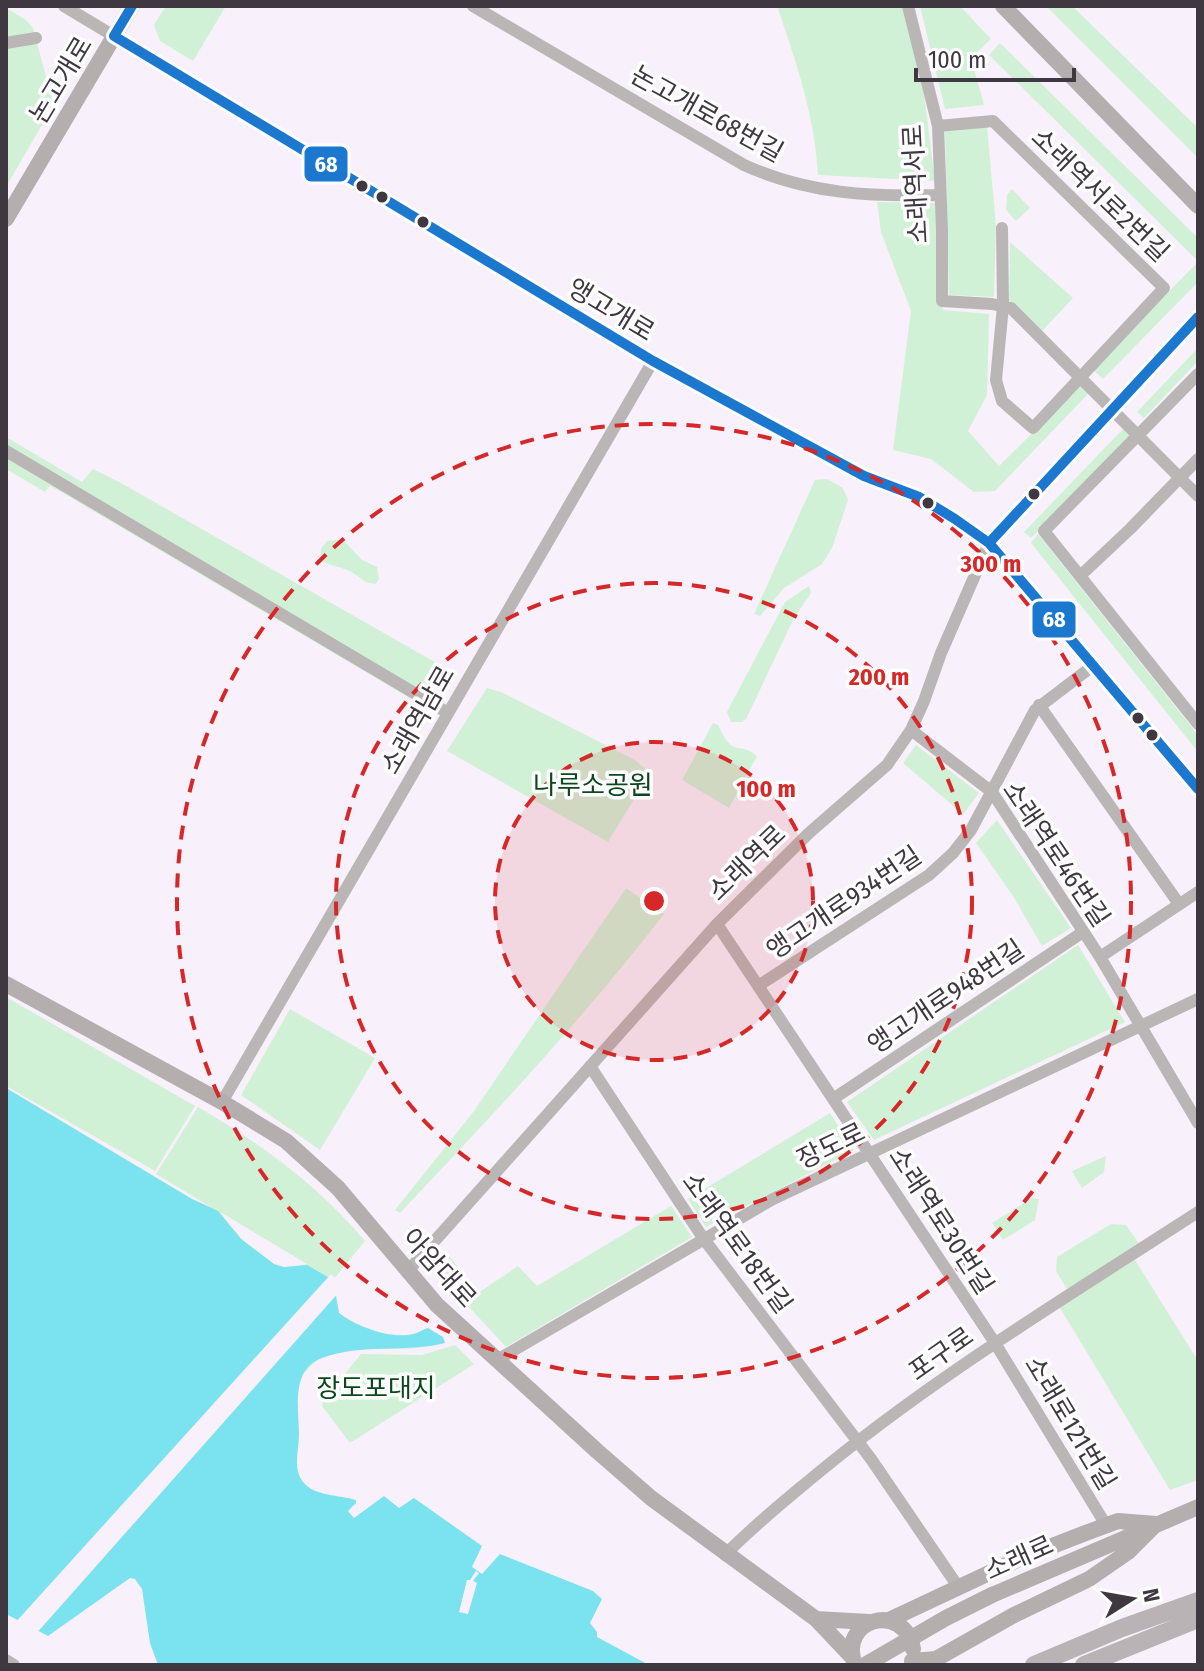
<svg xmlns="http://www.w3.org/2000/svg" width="1204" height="1671" viewBox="0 0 1204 1671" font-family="'Fira Sans Condensed','Noto Sans KR',sans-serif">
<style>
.green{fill:#d1f1d6;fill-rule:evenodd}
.water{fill:#7be3ef}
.pier{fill:#f8f0fa}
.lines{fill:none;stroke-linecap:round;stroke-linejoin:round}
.minor{stroke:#bbb6b6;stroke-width:12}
.major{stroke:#b4aeaf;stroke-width:16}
.highway{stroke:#b9b3b5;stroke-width:18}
.major-bridge{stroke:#b4aeaf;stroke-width:16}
.bus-1-casing{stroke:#fefefe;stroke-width:16}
.bus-1{stroke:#1c78cf;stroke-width:10}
.ring{fill:none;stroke:#d62828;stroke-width:4;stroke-dasharray:14 10}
.bus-dot{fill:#3f3841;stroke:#fefefe;stroke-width:3}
.labels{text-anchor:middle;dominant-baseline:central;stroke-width:7;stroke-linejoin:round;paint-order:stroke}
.street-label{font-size:26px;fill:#3f3841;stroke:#fefefe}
.park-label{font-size:26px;fill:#0c471c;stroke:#fefefe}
.centre{fill:#d62828;stroke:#fefefe;stroke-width:4}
.ring-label{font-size:24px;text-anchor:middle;font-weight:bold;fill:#d62828;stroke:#fefefe;stroke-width:7;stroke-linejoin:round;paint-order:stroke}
.line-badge{stroke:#fefefe;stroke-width:3}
.badge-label{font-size:22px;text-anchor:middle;font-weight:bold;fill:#fff}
</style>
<rect width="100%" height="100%" fill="#f8f0fa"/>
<path class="green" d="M166,6H226L193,61L160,41L154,25Z
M777,6H903L922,78L935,181L818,175C815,117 796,61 777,6Z
M920,6H960L991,39L971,58L984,105L945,109Z
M1046,6H1072L1198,128V158Z
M6,8L26,20L33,28L52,99L43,117V123L6,187Z
M1000,43L1198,238L1196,259L989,55Z
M987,126L996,226L994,297L949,295L945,129Z
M1012,189L1030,208L1016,221L1006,210L1007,195Z
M877,202L935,203L943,310L989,314L987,395L968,431L999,466L1081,385L1088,394L995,491L974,492L931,459L893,450L911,311L881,232Z
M1010,242L1073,298L1042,331L1009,300Z
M1198,262V282L1103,379L1092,369Z
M1198,348V361L1144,418L1137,412Z
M1124,428L1131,434L1031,538L1024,532Z
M6,437L82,482L93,469L121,483L440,665L420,704L63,493L50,486L45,492L6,469Z
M827,479L843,488L848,500L832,548L822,564L784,588L760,616L754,614L815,480Z
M1038,534L1198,735V752L1031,543Z
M338,540L346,543L362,560L377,567L379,579L376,584C364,583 363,579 353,573C344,567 331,566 321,561V549L327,541Z
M809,586L811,593L794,618L746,719L742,722H731L727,712L785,602Z
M487,688L501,692L635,760L650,773L608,842L447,751Z
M713,723L718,725C734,760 738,740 757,756L729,808L682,780Z
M916,745L979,793L962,816L950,803L903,763Z
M997,820L1071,928L1042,946L1013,896L976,843Z
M626,888L664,914C583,1019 492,1116 400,1213L395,1210L474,1111Z
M1078,945L1125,1022L874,1140L847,1102Z
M6,997L195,1106L155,1171L6,1086Z
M290,1009L375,1058L320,1150L241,1095Z
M6,1088L192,1199L211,1207L156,1174L198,1107C260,1143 319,1186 365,1241L334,1279L339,1313C357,1327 394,1341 417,1333C421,1331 424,1329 428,1328L445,1341C407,1360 332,1333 306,1372ZM221,1213H222L307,1264C300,1265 290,1268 282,1267C262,1264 232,1229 221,1213Z
M830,1113L854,1150L706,1227L688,1199Z
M1106,1156L1104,1172L1082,1188L1072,1171Z
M1032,1198L1039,1199L1035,1220L1003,1240L992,1223Z
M671,1206L692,1237L506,1347L433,1268L447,1253L478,1293L518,1266L537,1286Z
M1111,1224L1126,1225L1142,1248L1132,1255L1198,1361V1480L1170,1490L1057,1303L1070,1294L1056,1271L1057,1257Z
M455,1345L474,1364L350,1443L322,1406L326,1386L343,1376L361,1354L422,1355Z"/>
<path class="water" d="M6,1088L192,1199L218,1211L241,1239L274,1264L284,1267L307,1265L333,1280L339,1313C357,1327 394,1341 417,1333C421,1331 424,1329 428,1328L443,1337L445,1343C404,1353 362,1343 322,1358C290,1369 299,1410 299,1435C299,1451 292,1469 304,1483C315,1496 339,1495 356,1500V1503L348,1511L354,1518L384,1496L399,1508L414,1498L482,1546L472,1567L482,1574L500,1554L593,1591L602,1599L590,1623L597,1632V1637L649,1665H158L150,1643L142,1589L135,1579L130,1578L48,1636L6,1614Z"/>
<path class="pier" d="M331,1274L338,1281L340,1291L35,1635L14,1624Z
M476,1571L479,1573L473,1581L477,1583L468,1614L459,1612L467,1580H470Z"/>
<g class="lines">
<path class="minor" d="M64,6L653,361L864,476L919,497L989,543L1198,789
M473,6L744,165C808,194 871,197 940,195
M908,6L938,126L942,230V301L992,304L1011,308L1198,496
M6,43L36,38
M938,126L993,121L1164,288L1033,428L1002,401L996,380L1003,306L1002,228
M1198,374L1044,531L1198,724
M6,451L448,713
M1080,576L1130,529L1198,459
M1039,705L1179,904
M911,730L992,792L1100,957L1198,1123
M717,924L995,1343L1106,1525
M1100,957L1198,892
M758,986L929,875L953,853L971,830L1035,710L1094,665
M590,1066L703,1238L871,1459L959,1588
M833,1099L1083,932
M222,1102L653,361
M407,1272L717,924L809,833L887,765L911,730L924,701L941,653L989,543L1198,317
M497,1360L773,1199L1198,999
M725,1555C752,1527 782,1503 812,1478C932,1378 1067,1297 1198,1212
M6,1660L14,1665"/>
<path class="major" d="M1003,6L1198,206
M6,219L132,6
M6,984L222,1102L286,1141L338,1188L437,1305L597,1451L651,1498L816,1619
M992,1595L1198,1507
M889,1620L1019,1559L1083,1534L1118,1521L1156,1524
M852,1657L816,1619L869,1622
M912,1661L936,1659L1014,1615L1089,1579L1128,1552L1156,1524
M855,1665C837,1619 904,1600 913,1649"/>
<path class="highway" d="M1034,1665L1122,1628L1198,1601
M1084,1665L1198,1619"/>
<path class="major-bridge" d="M865,1665L946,1618L992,1595"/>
<defs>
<path id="bus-1" d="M132,6L114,36L653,361L864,476L919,497L955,519L989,543L1198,789
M989,543L1198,317"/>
</defs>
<use href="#bus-1" class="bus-1-casing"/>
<use href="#bus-1" class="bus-1"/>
</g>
<circle cx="654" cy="901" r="159" fill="#d62828" fill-opacity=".12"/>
<g class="ring">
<circle cx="654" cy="901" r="159"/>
<circle cx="654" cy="901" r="318"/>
<circle cx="654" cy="901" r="477"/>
</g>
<g class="bus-dot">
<circle cx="362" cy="186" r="7"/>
<circle cx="382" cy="197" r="7"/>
<circle cx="423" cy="222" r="7"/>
<circle cx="1034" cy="494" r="7"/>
<circle cx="928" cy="503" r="7"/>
<circle cx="1138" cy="718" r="7"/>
<circle cx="1152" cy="735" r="7"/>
</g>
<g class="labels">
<g class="street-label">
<text transform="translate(61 80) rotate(-59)">논고개로</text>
<text transform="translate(707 114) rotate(29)">논고개로68번길</text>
<text transform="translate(916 184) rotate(-93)">소래역서로</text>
<text transform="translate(1100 195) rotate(44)">소래역서로2번길</text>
<text transform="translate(611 310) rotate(31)">앵고개로</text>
<text transform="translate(418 720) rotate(-60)">소래역남로</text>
<text transform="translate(1056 854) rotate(56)">소래역로46번길</text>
<text transform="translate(747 863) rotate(-44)">소래역로</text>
<text transform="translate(844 903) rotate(-34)">앵고개로934번길</text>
<text transform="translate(946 997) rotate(-34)">앵고개로948번길</text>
<text transform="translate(831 1146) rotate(-26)">장도로</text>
<text transform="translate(941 1221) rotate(57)">소래역로30번길</text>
<text transform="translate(737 1243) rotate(54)">소래역로18번길</text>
<text transform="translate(439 1268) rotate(48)">아암대로</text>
<text transform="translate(941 1354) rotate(-35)">포구로</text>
<text transform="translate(1070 1423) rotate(59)">소래로121번길</text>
<text transform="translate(1019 1558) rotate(-24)">소래로</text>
</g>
<g class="park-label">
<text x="593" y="785">나루소공원</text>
<text x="376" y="1388">장도포대지</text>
</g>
</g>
<circle cx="654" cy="901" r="12" class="centre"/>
<g class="ring-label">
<text x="991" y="572">300 m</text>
<text x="879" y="685">200 m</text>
<text x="766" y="797">100 m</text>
</g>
<g class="line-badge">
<rect x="303" y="145" width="46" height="38" rx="8" fill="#1c78cf"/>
<rect x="1031" y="600" width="46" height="39" rx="8" fill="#1c78cf"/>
</g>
<g class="badge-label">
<text x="326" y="172">68</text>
<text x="1054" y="627">68</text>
</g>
<rect width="1204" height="1671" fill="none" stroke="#3f3841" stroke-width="16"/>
<g transform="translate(1132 1599) rotate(79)" stroke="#fefefe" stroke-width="6" paint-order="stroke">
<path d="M0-6L14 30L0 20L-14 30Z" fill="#3f3841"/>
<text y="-12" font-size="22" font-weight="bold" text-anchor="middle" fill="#3f3841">N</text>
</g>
<path d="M916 68v12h158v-12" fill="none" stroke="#3f3841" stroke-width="4"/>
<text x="928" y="68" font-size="24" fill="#3f3841" stroke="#fefefe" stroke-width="6" paint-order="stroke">100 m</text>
</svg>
